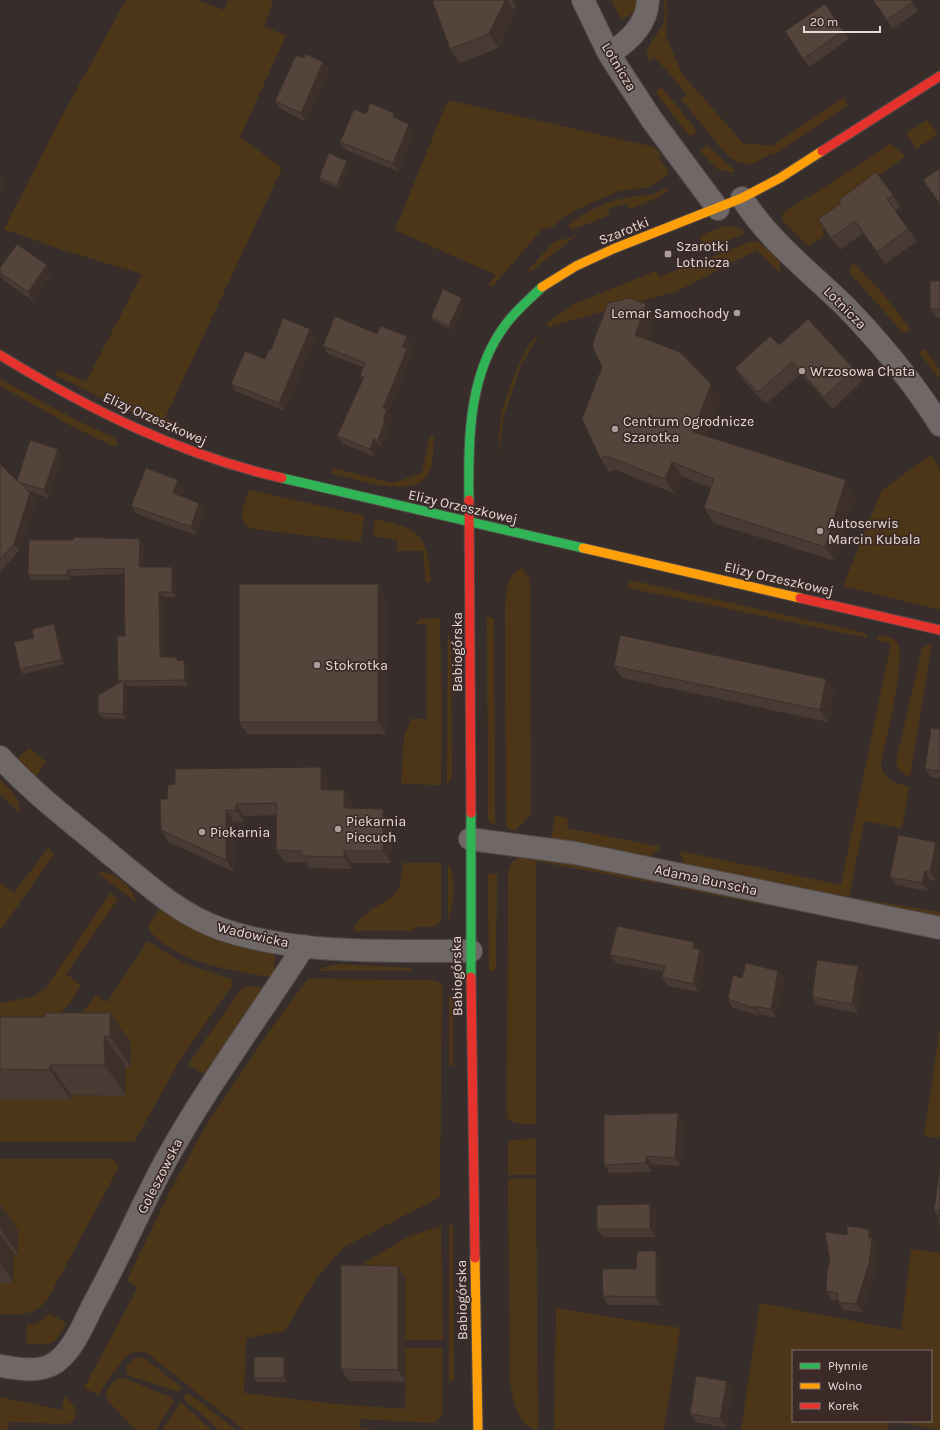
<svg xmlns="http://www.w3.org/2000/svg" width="940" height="1430" viewBox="0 0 940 1430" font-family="Karla,sans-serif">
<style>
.grass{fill:#4d3617}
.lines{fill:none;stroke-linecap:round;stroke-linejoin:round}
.street-casing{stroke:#524a48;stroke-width:24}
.fast-casing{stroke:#524a48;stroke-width:11}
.slow-casing{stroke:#524a48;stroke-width:11}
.jam-casing{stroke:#524a48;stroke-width:11}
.street{stroke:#6f6867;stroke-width:22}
.fast{stroke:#30b455;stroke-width:9}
.slow{stroke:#ff9f0a;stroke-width:9}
.jam{stroke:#e5322d;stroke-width:9}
.wall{fill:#493a33}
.shaded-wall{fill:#3c3029}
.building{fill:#55443b;stroke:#3c3029}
.poi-dot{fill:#a99e9c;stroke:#3b2a27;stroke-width:1.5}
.labels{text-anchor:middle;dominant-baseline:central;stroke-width:3.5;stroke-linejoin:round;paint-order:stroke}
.street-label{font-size:14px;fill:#e6dbd8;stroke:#3b2a27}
.poi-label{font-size:14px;fill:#e6dbd8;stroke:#3b2a27;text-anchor:start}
</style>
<rect width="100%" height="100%" fill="#372e2c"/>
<path class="grass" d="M126,0H197L224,10L228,0H273L264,27L286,35L240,137L282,168L165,418L205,438C152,425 104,399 55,375L58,370L86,382L142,274L63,250L4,229L61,118Z
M611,0H639C635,10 632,16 621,19Z
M664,0H667L666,37L682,74L743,143L772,146L844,97L847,106L775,154L773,153L750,165L736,161L728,156L681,99L687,94L655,57L649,61C641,49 660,34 664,22C666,16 664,7 664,0Z
M659,88L663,89L696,130L697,132L690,137L657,94V90Z
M448,100L654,147L662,155L658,157L668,170L667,176L649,187L619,191L578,209L561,219L554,226L541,230L493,286L488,285L496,275L395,230Z
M927,120L938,134L916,149L906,133Z
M890,144L906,156L824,215L823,237L808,246L783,221L782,215L786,210L814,194Z
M707,145L735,171L733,173L717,169L700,151Z
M666,187L668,190L658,198L629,209L626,203L607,209L610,215L572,230L568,225C585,212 609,200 631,197C648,194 650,198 666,187Z
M730,226L741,229L746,233L705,249L700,236L721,227Z
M576,236L530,272L528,270L554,242Z
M753,241L760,243L780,261V273L757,250L677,291L548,327L546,324L574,304L656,271L659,277Z
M853,262L883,294L911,329L904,334L849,272Z
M540,333L521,365L503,419L499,457C499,444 499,430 501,417C505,398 524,343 540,333Z
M925,349L940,371V380L919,352Z
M0,379L76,420L115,438L117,442L116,447L73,427L4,388L0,387Z
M430,436L434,437C433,447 434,461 430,470C418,503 355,478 331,473L333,468L393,483L422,473Z
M931,455L940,469V610L843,586L882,490Z
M250,490L362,515L364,518L361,540L360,542L253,529C239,523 241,514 245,502C246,497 247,493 250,490Z
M375,519C423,530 426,533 431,581L426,583L423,551H396L398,540L373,536Z
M522,568L530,579L531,809V814L515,831L507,828L506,821L505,609C506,595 506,575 522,568Z
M634,581L865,633L868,638L628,588L629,582Z
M487,616L494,619L495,825L489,822L488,817Z
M440,618L442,711L441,785L401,784L404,737L411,719H427V625L416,624L419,619Z
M448,631L451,645L452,776L447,785Z
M880,635C885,637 894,637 897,642C907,656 885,744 881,764C883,781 894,782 909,787L902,828L864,821L849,897L940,912V921L855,904L849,897L686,869L680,851L841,885L891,643L876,640Z
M932,643L910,778L899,770L896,762L922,648Z
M29,748L46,762L35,778L17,759Z
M0,779C10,790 21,798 20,813L0,794Z
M555,815L568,818L567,828L661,847L646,861L551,841Z
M48,848L54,854L0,931V883L14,893Z
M526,854L656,875L659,884L536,861V1124C525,1124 514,1126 507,1117L508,871L512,862Z
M403,863H441V922L433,927H414L413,931H353L359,920L372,909L394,896L400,885Z
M448,865C457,872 453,911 448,921Z
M103,872C118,875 133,886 136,902L97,873Z
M491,873L497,875L496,968L493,971H489L488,875Z
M679,879L760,896V904L673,887Z
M110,893L118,899L66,974L81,985L71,1002L59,1014L1,1029L0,1003L32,997L45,989Z
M160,908L270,948L275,957L274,978C232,970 179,964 150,931L149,925Z
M148,941L183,963L231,979L233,984L181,1058L134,1142H0V1100H71V1095L126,1096V1067L131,1066L81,1014L96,995L107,1002Z
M339,964L411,968L412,971H317L328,966Z
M308,979L433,980L442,983L440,1197L344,1247L317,1277L285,1331L246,1338L244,1393L336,1404L405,1409L406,1348H442V1415L435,1423L360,1419L359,1428L373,1430H244L147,1353C142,1352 139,1351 134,1352C124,1355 104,1385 99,1395L84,1388L138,1287L127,1280L171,1189L208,1122L273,1026Z
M251,986L267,988L204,1074L188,1065L241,989Z
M449,996H453V1066H449Z
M940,1027V1138L924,1136Z
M536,1139V1175H508V1143L512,1140Z
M0,1159H112L117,1163L118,1169L47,1300C34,1316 19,1315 0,1314V1283H14V1254H18L0,1230Z
M508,1179H536L538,1430C518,1429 512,1396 510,1381Z
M449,1225H453L454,1381H449Z
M441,1226L443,1340H406L349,1272L407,1237Z
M911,1249L940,1253V1430L893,1421H931V1351H793V1421H890L888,1430H741L760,1303L901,1330Z
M556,1308L680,1328L664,1430H554Z
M50,1314L66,1323C56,1345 50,1347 26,1343L27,1324H36Z
M139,1357L145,1359L179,1385L181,1388L179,1392L130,1376L127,1373L126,1367L134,1359Z
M119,1379H126L172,1398L173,1403L156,1430H136L109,1402L105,1394L113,1382Z
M187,1393L190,1394L236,1430H219L183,1398Z
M65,1396C72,1403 81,1413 72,1422L66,1424L9,1422L8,1430H0V1397L61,1410Z
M181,1402L211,1430H162Z"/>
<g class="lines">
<defs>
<path id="street" d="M583,0L609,54L652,120L718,209
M609,54C629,41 647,25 648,0
M742,198C769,241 809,271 845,306C880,342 913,382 940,425
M0,757C35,795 72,822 111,855C146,883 178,914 221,929C300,956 389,950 471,951
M470,839L575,853L940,928
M0,1366C22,1369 45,1375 62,1357C76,1343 84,1323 93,1305C119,1258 140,1209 165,1162C206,1087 258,1018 304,946"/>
<path id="fast" d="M282,478L583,548
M469,500C468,439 468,369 510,319C519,308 531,298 542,287
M471,813V977"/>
<path id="slow" d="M542,287L576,266L613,249L742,198L780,178L822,151
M583,548L800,598
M475,1258L478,1430"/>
<path id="jam" d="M822,151L940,76
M0,355C88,409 181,455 282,478
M469,500L471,813
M800,598L940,630
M471,977L475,1258"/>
</defs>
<use href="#street" class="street-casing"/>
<use href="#fast" class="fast-casing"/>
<use href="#slow" class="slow-casing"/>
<use href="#jam" class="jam-casing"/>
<use href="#street" class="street"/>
<use href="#fast" class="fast"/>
<use href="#slow" class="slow"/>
<use href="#jam" class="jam"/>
</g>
<path class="wall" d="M432,0H514L516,7L512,8L515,15L499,48L460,63L450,49Z
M873,0H911L918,11L892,29Z
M825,4L849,39L809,67L803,59Z
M303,58L323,62L329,70L306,122L281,109L275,101Z
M366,114L399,120L415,132L399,172L346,150L340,142Z
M347,161L350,165L340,189L322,182L319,178Z
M876,172L901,207L895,211L917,241L885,264L863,233L840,250L818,219L841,203Z
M0,268L52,273L33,301L3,280L0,275Z
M940,281V317H936L930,309Z
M465,302L452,330L434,321L431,317Z
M656,318L648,340L721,399L707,436L856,495L835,561L714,523L704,508L711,488L682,476L675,494L616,470L609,472L600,458Z
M310,329L316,337L285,411L237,392L231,384L265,359Z
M377,334L407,336L412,344L409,352L412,356L389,413L392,417L389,426L390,429L383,447L380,446L375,457L343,444L337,436L363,379L360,376L363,367L328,354L323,346Z
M779,345L854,369L862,381L833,409L801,374L766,404L743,380L735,368Z
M63,457L49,498L28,491L30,493L36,501L19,551L0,572V464L17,481Z
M178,480L183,488L181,496L199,503L205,511L196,535L137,514L131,506Z
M144,545L143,567H172L176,572V597H163V657L178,661L188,666V686H127L126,719L102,718L98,713L119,683L118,681L125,636L124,574L71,576V580H31L28,575Z
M386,596V734H247L239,722Z
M54,624L57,628L65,664L23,674L20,669L34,638Z
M614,666L826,679L835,691L828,722L622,678Z
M940,729V778L931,777L925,769Z
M329,779V790H344L353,802L352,808L392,821L391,863H352V869L309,868L305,862H285L276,850L277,815L244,816V822H234V872L169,842L161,830L167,799Z
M936,842L940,848V859L936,881L930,880L928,891L896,885L890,877Z
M700,949L706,957L699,992L668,986L662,977L663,972L616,963L610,955Z
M778,971L784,979L776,1018L760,1014V1016L733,1008L728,999L742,978Z
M864,974L858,1013L817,1005L812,997Z
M110,1013L131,1043V1067H126V1096L71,1095V1100H0V1017H45Z
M683,1121L681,1166L652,1164V1172L610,1173L604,1165Z
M940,1165V1228L938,1226L939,1217L934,1211Z
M0,1204L18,1230V1254H14V1283H0Z
M656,1212V1237H603L597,1229Z
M847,1235L874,1237L875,1243L877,1246L875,1272L862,1312L844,1310L838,1302V1300H831L826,1291Z
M661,1259V1305H608L603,1296L636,1269Z
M398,1266L406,1278V1382L349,1381L341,1369Z
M284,1357L287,1362V1382H256L254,1378Z
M732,1389L726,1428L696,1422L690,1414Z"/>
<path class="shaded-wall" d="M505,0H507L512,8L515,15L499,48L489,34Z
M512,0H514L516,7Z
M323,62L329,70L306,122L301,113Z
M394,113L400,121L393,117Z
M409,124L415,132L399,172L393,163Z
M347,161L350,165L340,189L337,185Z
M0,173L8,184L0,198Z
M47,265L52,273L33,301L28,292Z
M462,298L465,302L452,330L449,326Z
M646,304L656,318L645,349L635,335Z
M310,329L316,337L285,411L279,403Z
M407,336L412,344L409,352L412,356L389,413L392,417L389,426L390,429L383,447L378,440L383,420V408L402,347Z
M711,384L721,399L703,446L693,432Z
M374,439L380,446L375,457L370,449Z
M58,449L63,457L49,498L44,490Z
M672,462L682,476L675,494L665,479Z
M178,480L183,488L179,501L173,493Z
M846,480L856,495L835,561L825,547Z
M30,493L36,501L19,551L14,544Z
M199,503L205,511L196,535L191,527Z
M140,539L144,545L143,572L139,567Z
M172,567L176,572V597L172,592Z
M67,570L71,576V580L67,575Z
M378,584L386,596V734L378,722Z
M159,592L163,597L164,662L160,657Z
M54,624L57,628L65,664L62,660Z
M184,660L188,666V686L185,680Z
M826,679L835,691L828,722L820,710Z
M124,681L127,686L126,719L123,714Z
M321,767L329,779V802L321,790Z
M344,790L353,802L352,820L344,808Z
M236,804L244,816V822L236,810Z
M383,809L392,821L391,863L383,851Z
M226,810L234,822V872L226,860Z
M936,842L940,848V859L936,881L930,872Z
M344,851L352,863V869L344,857Z
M925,871L930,880L928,891L922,883Z
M694,942L700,950L693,948Z
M700,949L706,957L699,992L693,984Z
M858,966L864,974L858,1013L852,1004Z
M778,971L784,979L776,1018L771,1009Z
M754,1006L760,1014V1016L754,1008Z
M110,1013L131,1043V1067L110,1036Z
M104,1037L126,1067V1096L105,1065Z
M50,1065L71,1095V1100L50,1070Z
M678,1113L683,1121L681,1166L675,1158Z
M646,1156L652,1164V1172L646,1163Z
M0,1204L18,1230V1254L0,1228Z
M650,1204L656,1212V1237L650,1229Z
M869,1229L874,1237L875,1243L877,1246L875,1272L862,1312L856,1304L869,1238Z
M0,1234L14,1254V1283L0,1263Z
M656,1251L661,1259V1305L656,1297Z
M398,1266L406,1278V1382L398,1370Z
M284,1357L287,1362V1382L284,1378Z
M727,1381L732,1389L726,1428L720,1419Z"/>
<path class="building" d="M432,0H505V1L489,34L450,49Z
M873,0H911L913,2L887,20Z
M825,4L843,31L803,59L785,31Z
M306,54L323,62L301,113L275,101L296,55L303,58Z
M370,103L394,113L393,117L409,124L393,163L340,142L354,109L366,114Z
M329,153L347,161L337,185L319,178Z
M940,168V204L923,180Z
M876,172L893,195L887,199L908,229L877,252L855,221L831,238L818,219L841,203L839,200Z
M17,244L47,265L28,292L0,273V268Z
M930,281H940V309H930Z
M443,289L462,298L449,326L431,317Z
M630,298L646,304L635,335L680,352L711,384L693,432L846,480L825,547L704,508L714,479L672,462L665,479L606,456L600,458L582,419L602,367L592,345L608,303Z
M335,316L377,334L380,326L407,336L402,347L407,349L383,408L387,409L383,420L385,421L378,440L374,439L370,449L337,436L364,377L360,376L365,363L323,346Z
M283,318L310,329L279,403L231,384L245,351L265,359L269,349L271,350Z
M808,319L854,369L824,397L792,362L758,392L735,368L770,336L779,345Z
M30,440L58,449L44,490L19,482L30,493L14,544L0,559V464L17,481Z
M146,468L178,480L173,493L199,503L191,527L131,506Z
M74,537L140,539L139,567H172V592H159L160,657H175L178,661L184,660L185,680L124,681L123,714L98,713V695L123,681H118L117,636H125L124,568L67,570V575H28L29,540H73Z
M239,584H378V722H239Z
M54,624L62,660L20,669L14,642L34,638L32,629Z
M620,635L826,679L820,710L614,666Z
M931,728L940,729V771L925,769Z
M321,767V790H344V808L383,809V851H344V857L301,856V851L276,850L277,803L236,804V810H226V860L161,830L160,799H167L168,785L175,784V769Z
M898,835L936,842L930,872L925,871L922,883L890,877Z
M617,926L694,942L693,948L700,949L693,984L662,977L665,966L610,955Z
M817,960L858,966L852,1004L812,997Z
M746,963L778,971L771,1009L754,1006V1008L728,999L733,975L742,978Z
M45,1013H110V1036L104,1037L105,1065H50V1070L0,1069V1017H45Z
M678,1113L675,1158L646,1156V1163L604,1165V1115Z
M940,1165V1226H938L940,1211H934Z
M650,1204V1229H597V1205Z
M847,1226L869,1229V1238H872L869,1264L856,1304L838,1302V1293L826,1291L827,1271L830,1262L825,1232L847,1235Z
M637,1251H656V1297L603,1296L602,1269H636Z
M341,1265L398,1266V1370L341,1369Z
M254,1357H284V1378H254Z
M696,1376L727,1381L720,1419L690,1414Z"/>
<g class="poi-dot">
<rect x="664" y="250" width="8" height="8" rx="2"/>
<circle cx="737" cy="313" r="4"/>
<circle cx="802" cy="371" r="4"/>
<circle cx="615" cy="429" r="4"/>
<circle cx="820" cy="531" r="4"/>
<circle cx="317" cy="665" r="4"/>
<circle cx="338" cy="829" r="4"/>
<circle cx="202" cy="832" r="4"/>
</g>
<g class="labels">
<g class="street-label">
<text transform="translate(619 67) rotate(59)">Lotnicza</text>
<text transform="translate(624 231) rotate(-22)">Szarotki</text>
<text transform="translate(845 308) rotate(45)">Lotnicza</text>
<text transform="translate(155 419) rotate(24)">Elizy Orzeszkowej</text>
<text transform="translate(463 507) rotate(13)">Elizy Orzeszkowej</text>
<text transform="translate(779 579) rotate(13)">Elizy Orzeszkowej</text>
<text transform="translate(457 652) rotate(-90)">Babiogórska</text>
<text transform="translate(706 880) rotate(12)">Adama Bunscha</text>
<text transform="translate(253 935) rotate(13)">Wadowicka</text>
<text transform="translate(457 976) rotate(-91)">Babiogórska</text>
<text transform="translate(160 1176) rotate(-63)">Goleszowska</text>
<text transform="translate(462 1300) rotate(-91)">Babiogórska</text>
</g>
<g class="poi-label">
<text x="676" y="246">Szarotki<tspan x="676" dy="16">Lotnicza</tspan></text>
<text x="729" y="313" text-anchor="end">Lemar Samochody</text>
<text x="810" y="371">Wrzosowa Chata</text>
<text x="623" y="421">Centrum Ogrodnicze<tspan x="623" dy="16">Szarotka</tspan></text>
<text x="828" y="523">Autoserwis<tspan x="828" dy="16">Marcin Kubala</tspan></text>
<text x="325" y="665">Stokrotka</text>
<text x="346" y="821">Piekarnia<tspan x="346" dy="16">Piecuch</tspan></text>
<text x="210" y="832">Piekarnia</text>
</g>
</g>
<rect x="792" y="1350" width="140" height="72" fill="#3b2a27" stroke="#7f716e"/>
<rect x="800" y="1363" width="20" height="6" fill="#30b455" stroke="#7f716e"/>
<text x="828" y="1370" font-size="12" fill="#e6dbd8">Płynnie</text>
<rect x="800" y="1383" width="20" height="6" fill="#ff9f0a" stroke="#7f716e"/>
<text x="828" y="1390" font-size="12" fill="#e6dbd8">Wolno</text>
<rect x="800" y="1403" width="20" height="6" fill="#e5322d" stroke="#7f716e"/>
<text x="828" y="1410" font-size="12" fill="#e6dbd8">Korek</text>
<path d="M804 26v6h76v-6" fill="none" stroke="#e6dbd8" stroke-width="2"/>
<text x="810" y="26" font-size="12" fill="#e6dbd8" stroke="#3b2a27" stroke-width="3" paint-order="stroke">20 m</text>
</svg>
